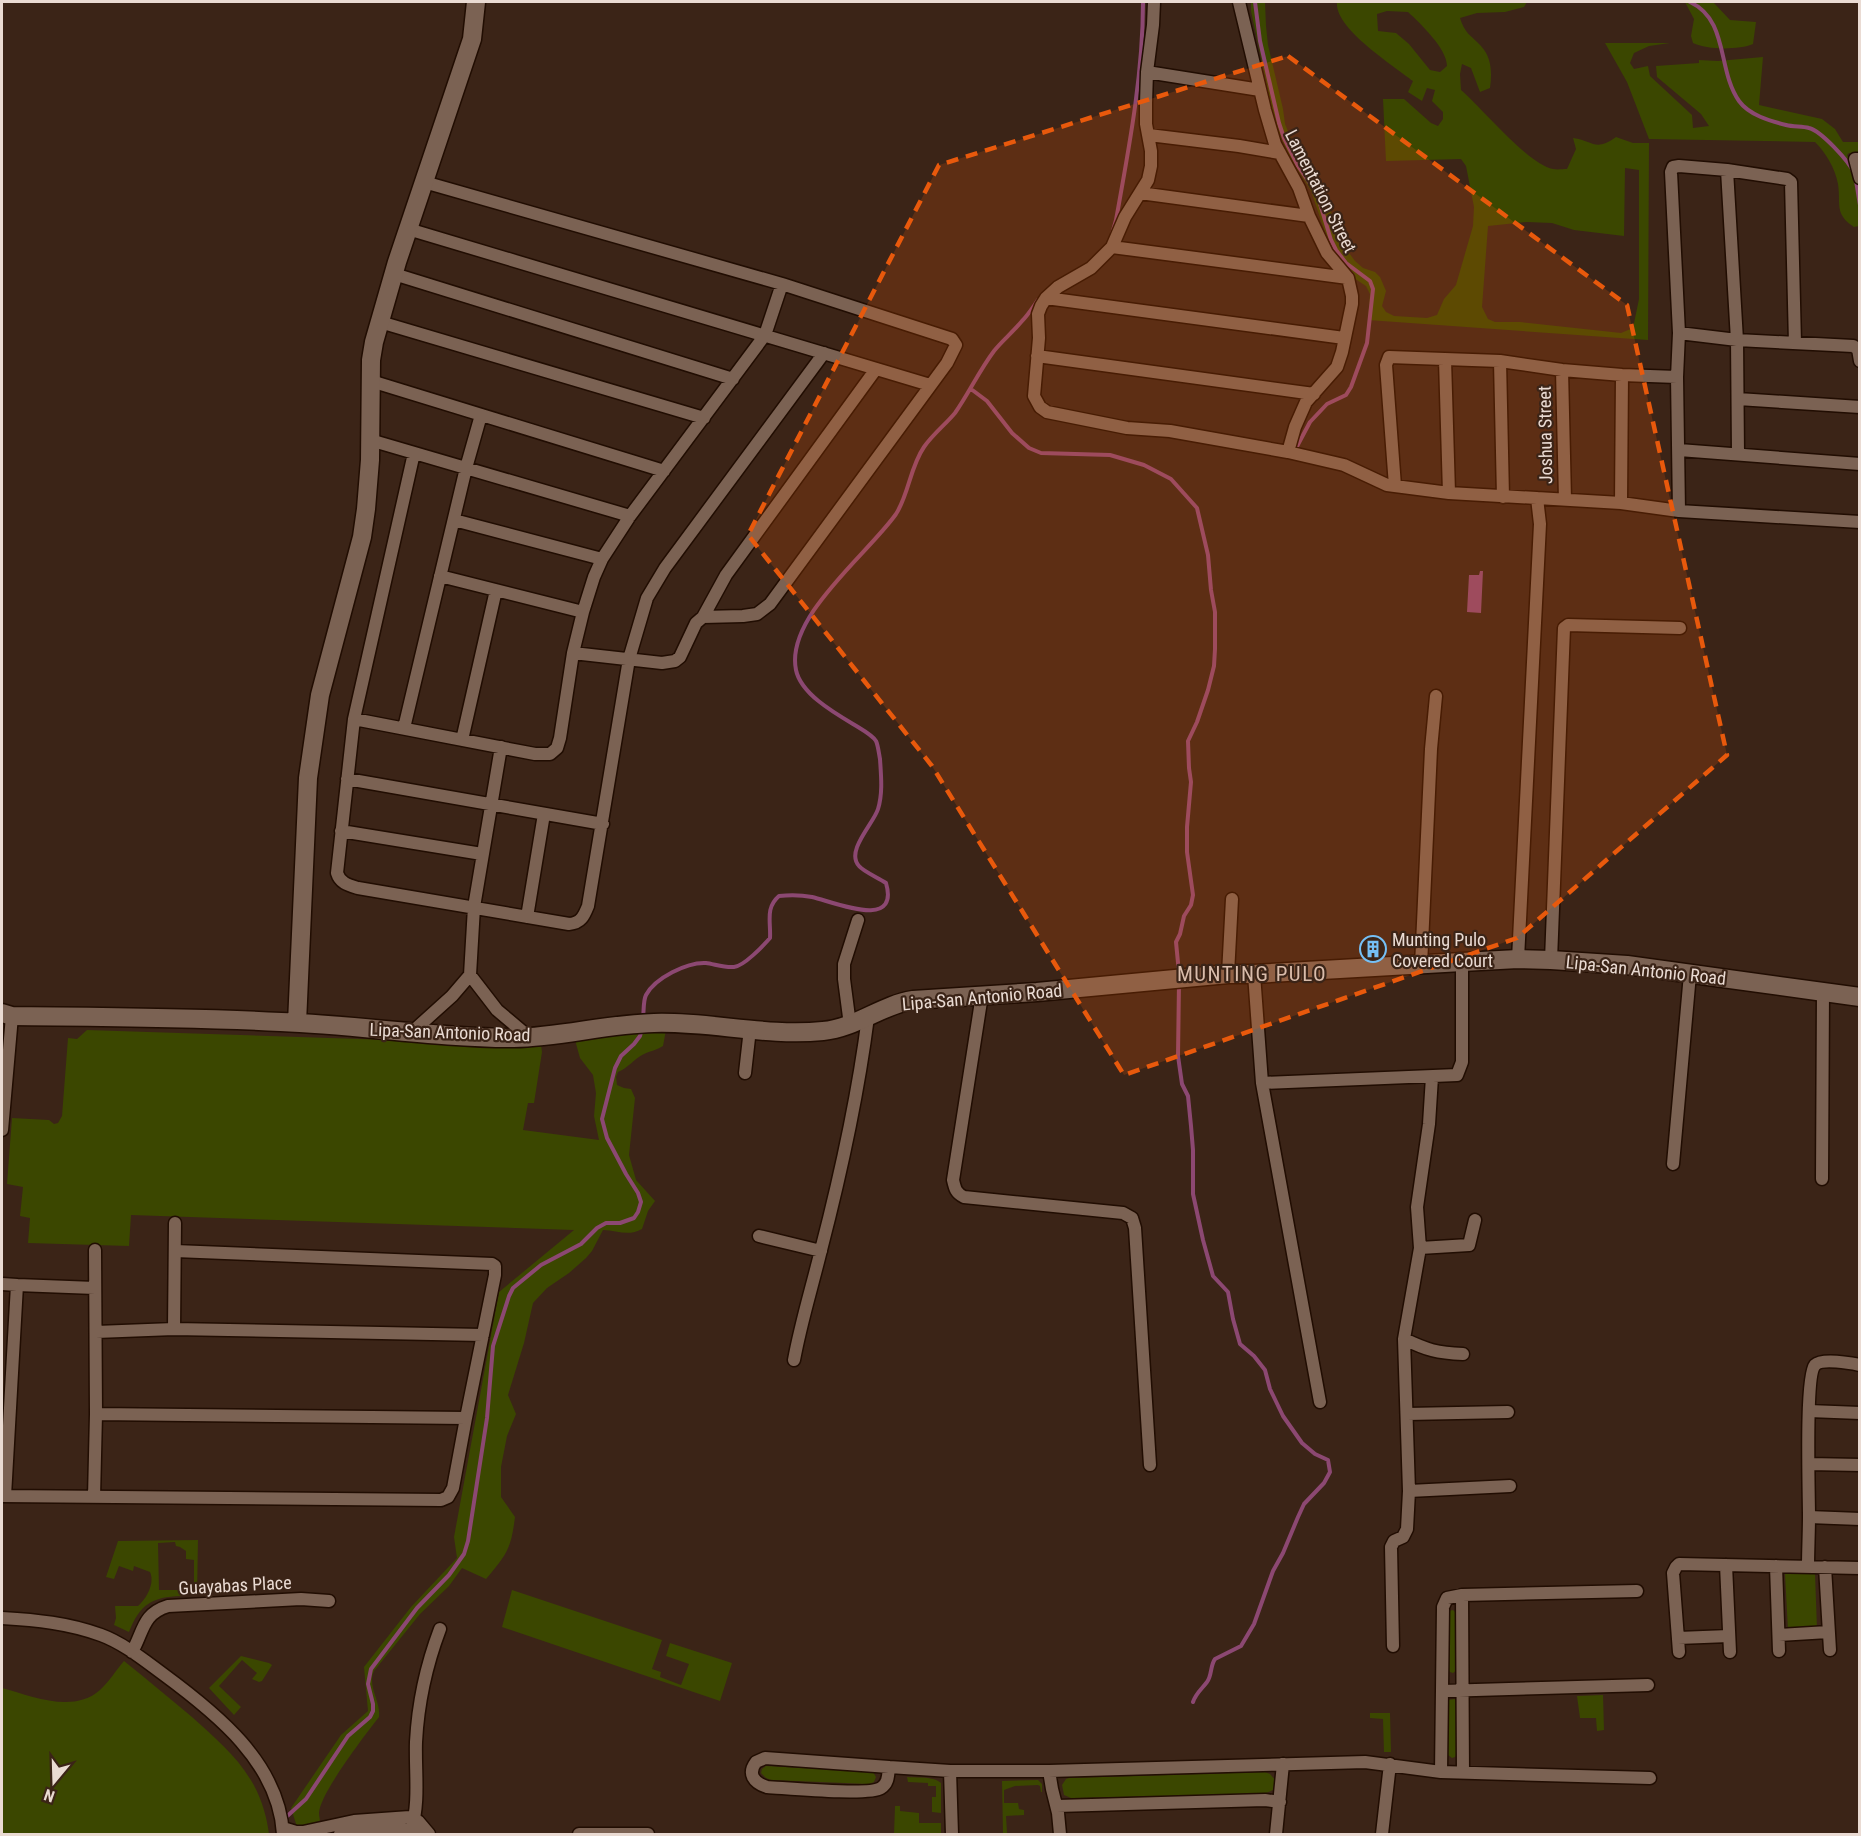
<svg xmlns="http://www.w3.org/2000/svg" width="1861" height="1836" viewBox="0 0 1861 1836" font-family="'Roboto Condensed',sans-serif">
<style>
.green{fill:#3b4700;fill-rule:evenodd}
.water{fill:#8c4872}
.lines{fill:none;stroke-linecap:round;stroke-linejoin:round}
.stream{stroke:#8c4872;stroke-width:4}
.street-casing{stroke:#210d02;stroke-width:15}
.secondary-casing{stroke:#210d02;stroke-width:21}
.street{stroke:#7b6253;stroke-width:12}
.secondary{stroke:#7b6253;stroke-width:18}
.marked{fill:#e8590c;fill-opacity:0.2;stroke:#e8590c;stroke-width:4.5;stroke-dasharray:12 8;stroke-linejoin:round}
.labels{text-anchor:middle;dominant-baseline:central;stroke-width:4.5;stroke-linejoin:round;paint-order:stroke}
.street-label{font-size:18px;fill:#eadbd3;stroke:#3b2417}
.poi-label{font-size:18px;fill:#eadbd3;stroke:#3b2417;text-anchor:start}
.quarter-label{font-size:21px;letter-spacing:1.5px;fill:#d9bcab;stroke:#3b2417}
</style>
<rect width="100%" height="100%" fill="#3b2417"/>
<path class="green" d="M1251,2H1265L1266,26L1268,45L1283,109L1285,124L1290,136L1324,189L1340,241L1355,261L1363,268L1375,272L1380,277L1386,291L1382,306L1386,312L1394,316L1427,318L1437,315L1444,299L1456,285L1473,226L1474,207L1466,166L1461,159L1386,161L1383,99H1404L1431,123L1438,126L1443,119V112L1432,101L1435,90L1427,88L1422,101L1408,92L1413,81C1394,66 1334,28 1337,2H1527L1524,7L1505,12L1477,13L1460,18C1465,34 1471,35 1481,46C1492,58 1492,73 1490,88L1480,92L1471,68L1462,64L1460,74L1461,90C1482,108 1529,165 1553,169C1557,170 1563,169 1567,169L1576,149L1573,138C1594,141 1595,152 1616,137L1633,143H1649L1648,340L1368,320L1370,294L1366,286L1351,276L1334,258L1311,191L1289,156L1275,123L1251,11ZM1387,11L1408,12C1421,24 1447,49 1447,66L1440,72L1430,70L1409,44L1396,33L1378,31L1377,14ZM1625,168L1639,170V299L1633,328L1621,333L1520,322H1495L1488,319L1482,307L1488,226L1527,222L1552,223L1574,230L1624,236Z
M1685,2H1713L1730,20L1756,22L1753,44C1739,50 1707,50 1693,43L1691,36L1694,19Z
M1605,43H1670L1649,46L1634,53L1630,63L1634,69L1648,66L1650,76L1692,115L1693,128L1709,126L1701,114L1657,77L1656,66L1699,63V60L1718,61L1763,57L1759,105L1822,119L1835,129L1843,142H1859V153H1849L1847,155C1860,179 1859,200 1859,226L1854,227C1834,214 1841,204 1838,184C1835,168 1826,153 1815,142L1649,139L1627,82Z
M87,1030L480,1043H539L541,1045L542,1052L534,1103H528L523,1130L599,1140L594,1116L596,1093L593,1075L580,1058L575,1040L623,1031L666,1030L663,1046C657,1050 650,1051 644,1054C634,1059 628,1068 618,1072L616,1077L617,1085L624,1088L631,1089L635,1098L629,1155L636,1180L655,1201L648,1211L642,1229C628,1237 617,1230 603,1230L592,1251L586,1258L569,1273L547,1288L533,1303L524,1343L508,1395L516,1414L507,1436L501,1467V1497L515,1517C511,1549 507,1554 486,1579L462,1568L449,1586L420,1614L374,1671C367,1686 381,1701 379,1717C366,1734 320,1793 319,1813C319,1816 320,1819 320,1822L297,1827L291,1808L341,1735L368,1711L364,1667L411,1607L457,1558L454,1537L499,1292L574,1230L131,1215L129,1246L28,1243L30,1218L20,1216L23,1187L7,1184L12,1118L49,1120L54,1124L58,1123L62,1116L68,1038L77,1039Z
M198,1540L197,1595H194V1560L186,1559V1551L180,1547L176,1546L175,1542L158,1543L159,1590H181V1596C152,1597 140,1604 129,1632L114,1625L116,1618L115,1606H138C147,1598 155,1583 150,1572L134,1566L133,1571L119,1566L114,1579L106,1577L118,1541Z
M1815,1573L1817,1629L1788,1630L1785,1574Z
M512,1590L662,1640L652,1669L661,1672L660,1677L681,1685L689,1664L666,1656L670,1643L732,1663L720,1701L502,1627Z
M1453,1610L1457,1614V1670L1453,1673L1450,1672L1448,1669L1449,1611Z
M241,1656L269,1663L272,1665L262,1681L259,1682L252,1679L257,1673L242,1660L219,1686L241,1707L234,1715L209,1688Z
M124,1661C147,1679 169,1698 192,1717C214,1737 237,1756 252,1782C261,1797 267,1817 269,1834H2V1688C32,1696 73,1714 100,1690C109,1682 116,1670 124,1661Z
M1603,1695L1604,1730L1597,1731L1596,1718H1580L1577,1696Z
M1454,1699L1457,1700L1458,1705L1457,1754L1455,1757L1452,1758L1448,1755V1704L1449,1700Z
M1370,1713H1390L1391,1752H1384L1383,1719L1370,1718Z
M766,1766L873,1772L876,1777L874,1782L869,1784L771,1780L766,1778L761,1773L762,1769Z
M1265,1772L1270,1774L1276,1781L1273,1790L1264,1794L1071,1798L1064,1795L1062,1785L1066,1779L1069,1778Z
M907,1777C918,1778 933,1776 941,1783V1813L932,1812V1797H936V1786H928V1783L908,1782Z
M1038,1780L1042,1784V1792H1041L1040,1786L1038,1785L1015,1786L1004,1790V1803H1018L1019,1809L1024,1810V1815L1006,1816L1007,1833L1009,1834H1003L1002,1781Z
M895,1806H900V1811L919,1813V1823H941V1834H894Z"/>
<path class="water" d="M1480,571H1483L1481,613L1467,612L1469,575H1479Z"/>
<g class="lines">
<path class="stream" d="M1255,2L1260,41L1279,123L1284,138L1298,166L1317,194L1331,240L1336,250L1346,263L1370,281L1373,289L1367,343L1351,387L1346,395L1327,404L1310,422L1294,452
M1690,2C1729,20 1717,70 1739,101C1749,115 1770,121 1786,125C1794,127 1802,126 1809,128C1821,131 1849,161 1854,173C1857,182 1858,195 1860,205
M1112,234L1116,220C1129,148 1143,75 1143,2
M971,389L987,401L1012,433L1029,448L1041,453L1110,455L1144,465L1171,479L1197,508L1208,555L1211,590L1215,612V649L1214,666L1208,690L1197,722L1188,741L1189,768L1191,782L1187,827V852L1193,895L1191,905L1184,916L1180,934L1176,942L1179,973
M1179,983L1178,1056L1182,1084L1188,1096L1191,1126L1193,1150V1194L1203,1240L1213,1276L1228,1292L1233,1319L1240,1344L1254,1356L1265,1370L1270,1389L1283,1416L1302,1443L1315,1454L1328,1460L1330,1472L1324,1483L1304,1504L1298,1517L1283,1553L1273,1571L1254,1624L1241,1646L1215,1659C1210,1666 1212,1676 1207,1682C1201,1690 1196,1693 1193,1702
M643,1018C644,1011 643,1001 646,995C655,978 687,962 706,963C714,964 725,968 734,967C744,966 763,946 770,938C771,922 765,908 779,896C790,895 801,895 812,897C834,902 900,931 886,883C879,878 864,872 859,866C845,851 874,823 878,809C883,793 881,775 880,759C879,754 878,745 876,741C873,736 863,730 858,727C838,715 801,695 796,670C785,617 868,554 896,514C909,494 910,467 924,447C933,434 945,425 955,413C969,393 979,371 994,351C1002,341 1013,332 1022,321C1028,315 1033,307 1038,300
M284,1819L306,1799L348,1736L370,1717L373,1711V1704L368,1684L371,1669L417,1608L449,1575L464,1554L468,1541L487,1418L493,1346L509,1296L513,1288L541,1265L581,1244L597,1228L606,1223H620L634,1218L638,1212L641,1202L638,1193L626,1174L607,1138L602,1119L615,1068L621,1056L634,1044L640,1036L642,1029"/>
<defs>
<path id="street" d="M1154,2L1153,25L1147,72L1146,103V124L1151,151V166L1148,180L1125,217L1112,247L1091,268L1058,287L1046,298L1041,306L1038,314L1039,338L1034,396L1040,407L1047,412L1127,428L1170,431L1288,452L1344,465L1387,485L1449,493L1621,503L1679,511L1860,522
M1239,2L1265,110L1275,144L1299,188L1309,216L1327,253L1348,278L1352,296V304L1342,352L1337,367L1306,402L1295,427L1288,452
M1147,72L1260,90
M1149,135L1239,146L1280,153
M1860,159H1855L1860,178
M1727,170L1737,340L1738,454
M424,182L782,284L952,339L956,345L947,363L770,604L757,614L743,616L703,617L696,623L680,657L675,661L662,663L573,653
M1140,193L1309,216
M408,229L930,385
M1112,247L1348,278
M394,274L733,379
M1046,298L1344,338
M380,322L704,418
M1679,333L1737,340L1853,346L1858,349L1860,361
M1037,356L1314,394
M1445,360L1449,493
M1500,361L1503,497
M1562,370L1565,500
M371,381L664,471
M1738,399L1860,407
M370,440L630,516
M1679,450L1860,464
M414,453L354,719L337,873C340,883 348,885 358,888L569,924C581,923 584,916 588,906L629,659L647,598L665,568L824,353
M1395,486L1386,365L1389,357L1500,361L1562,370L1622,375L1677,377
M1621,503L1622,375
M1679,511L1677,377L1679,333L1671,172L1673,167L1679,166L1727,170L1787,179L1791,182L1795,343
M454,520L602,559
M440,576L583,612
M703,617L726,575L876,369
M354,719L535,754H550L557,748L560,738L573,653L583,612L594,577L602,559L630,516L765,335L782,284
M404,728L466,468L481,415
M462,740L496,590
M347,779L603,824
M341,831L482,854
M527,917L544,814
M1518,959L1540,524L1537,498
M1551,960L1564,628L1568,625L1680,628
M1421,966L1431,749L1436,696
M1228,974L1232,899
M1254,974L1262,1083L1320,1402
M470,975L497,1010L529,1037
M982,995L953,1180C955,1189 956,1193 964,1197L1123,1213L1132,1218L1135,1228L1150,1465
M850,1025L844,979V964L858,920
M411,1033L452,996L470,975L474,907L501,747
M745,1073L750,1029
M1262,1083L1457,1075L1462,1062V962
M2,1130L12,1016
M1673,1164L1690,974
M1822,1179L1823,992
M175,1223L174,1329L483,1335
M759,1236L821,1251
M1420,1248L1469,1245L1475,1220
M2,1284L17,1285
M96,1332L174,1329
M1404,1339C1427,1350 1437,1353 1463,1354
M794,1360C801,1322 812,1287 821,1250C841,1173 858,1095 868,1017
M1809,1411L1860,1413
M96,1414L466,1418L495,1275V1266L492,1264L175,1251
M1407,1414L1508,1412
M1809,1464L1860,1465
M1409,1491L1510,1486
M2,1496L441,1500L448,1497L453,1488L466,1418
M5,1496L17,1285L95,1288
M94,1497L96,1414L95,1250
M1809,1517L1860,1519
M1726,1565L1730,1652
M1776,1566L1779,1651
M1808,1567C1808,1550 1809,1533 1809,1516C1809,1494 1805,1376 1815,1365C1822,1358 1850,1363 1860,1365
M1825,1567L1830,1650
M1462,1595L1463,1773
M2,1618C36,1620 68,1623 101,1635C123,1643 144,1660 163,1674C216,1713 279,1763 283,1834
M1779,1635L1828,1632
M1678,1638L1729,1636
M1393,1646L1391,1547L1394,1541L1403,1537L1407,1529L1409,1491L1404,1339L1420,1248L1417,1207L1429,1124L1432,1077
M132,1652C144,1631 142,1614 168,1606L301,1599L329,1601
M1679,1652L1673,1573L1676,1567L1679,1564L1860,1568
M1442,1691L1648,1685
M765,1758L889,1767C888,1774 889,1783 881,1788C869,1796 786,1788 767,1787C754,1783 747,1774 756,1762Z
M889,1767L950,1771H1049L1365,1762L1441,1772L1650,1778
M950,1771L952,1834
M1049,1771L1052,1789L1058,1813L1060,1834
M1441,1772L1443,1607L1447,1598L1462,1595L1637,1591
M1057,1806L1265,1800L1280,1802
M283,1828L296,1832H303L354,1821L410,1817L418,1821L429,1834
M411,1831C420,1802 415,1772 416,1742C418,1703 426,1666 440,1629
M340,1834C359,1830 399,1823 417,1834
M579,1834H648
M1276,1834L1283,1764
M1382,1834L1390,1764"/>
<path id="secondary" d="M2,1013L12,1016C102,1017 192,1017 281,1022C359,1025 436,1038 514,1038C561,1037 607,1024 654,1023C710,1021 767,1037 823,1031C856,1028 881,1005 913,1000L1037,992L1228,974H1254L1462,962L1518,959L1551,960L1627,965L1860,997
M297,1023L308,778L320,695L362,537L366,509L370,460L371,360L374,342L397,262L472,39L476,2"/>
</defs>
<use href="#street" class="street-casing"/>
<use href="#secondary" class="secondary-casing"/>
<use href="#street" class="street"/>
<use href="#secondary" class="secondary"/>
</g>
<path class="marked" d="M1288,56L1627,305L1727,755L1517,938L1124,1075L932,766L748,535L939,165Z"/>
<defs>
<symbol id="building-ring" viewBox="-11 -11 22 22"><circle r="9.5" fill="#3b2417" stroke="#75c0f6" stroke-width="1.5"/><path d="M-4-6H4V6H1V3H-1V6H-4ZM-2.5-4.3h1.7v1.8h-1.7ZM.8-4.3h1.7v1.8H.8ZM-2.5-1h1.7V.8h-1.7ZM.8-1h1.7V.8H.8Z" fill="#75c0f6"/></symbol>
</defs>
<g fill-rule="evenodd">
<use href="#building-ring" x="1358" y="934" width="30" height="30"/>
</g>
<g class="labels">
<g class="street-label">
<text transform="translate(1321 191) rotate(63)">Lamentation Street</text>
<text transform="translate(1545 435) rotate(-91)">Joshua Street</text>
<text transform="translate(1646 970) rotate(6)">Lipa-San Antonio Road</text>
<text transform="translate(982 997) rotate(-5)">Lipa-San Antonio Road</text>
<text transform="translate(450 1032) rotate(2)">Lipa-San Antonio Road</text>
<text transform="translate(235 1585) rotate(-3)">Guayabas Place</text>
</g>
<g class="poi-label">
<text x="1392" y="939">Munting Pulo<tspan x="1392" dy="21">Covered Court</tspan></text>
</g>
<g class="quarter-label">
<text x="1252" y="974">MUNTING PULO</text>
</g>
</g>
<rect width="1861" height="1836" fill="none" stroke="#eadbd3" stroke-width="6"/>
<g transform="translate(54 1782) rotate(199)" stroke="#3b2417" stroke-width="4.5" paint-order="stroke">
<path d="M0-4.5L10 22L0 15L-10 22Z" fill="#eadbd3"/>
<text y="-9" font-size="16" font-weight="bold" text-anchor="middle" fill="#eadbd3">N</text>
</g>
</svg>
